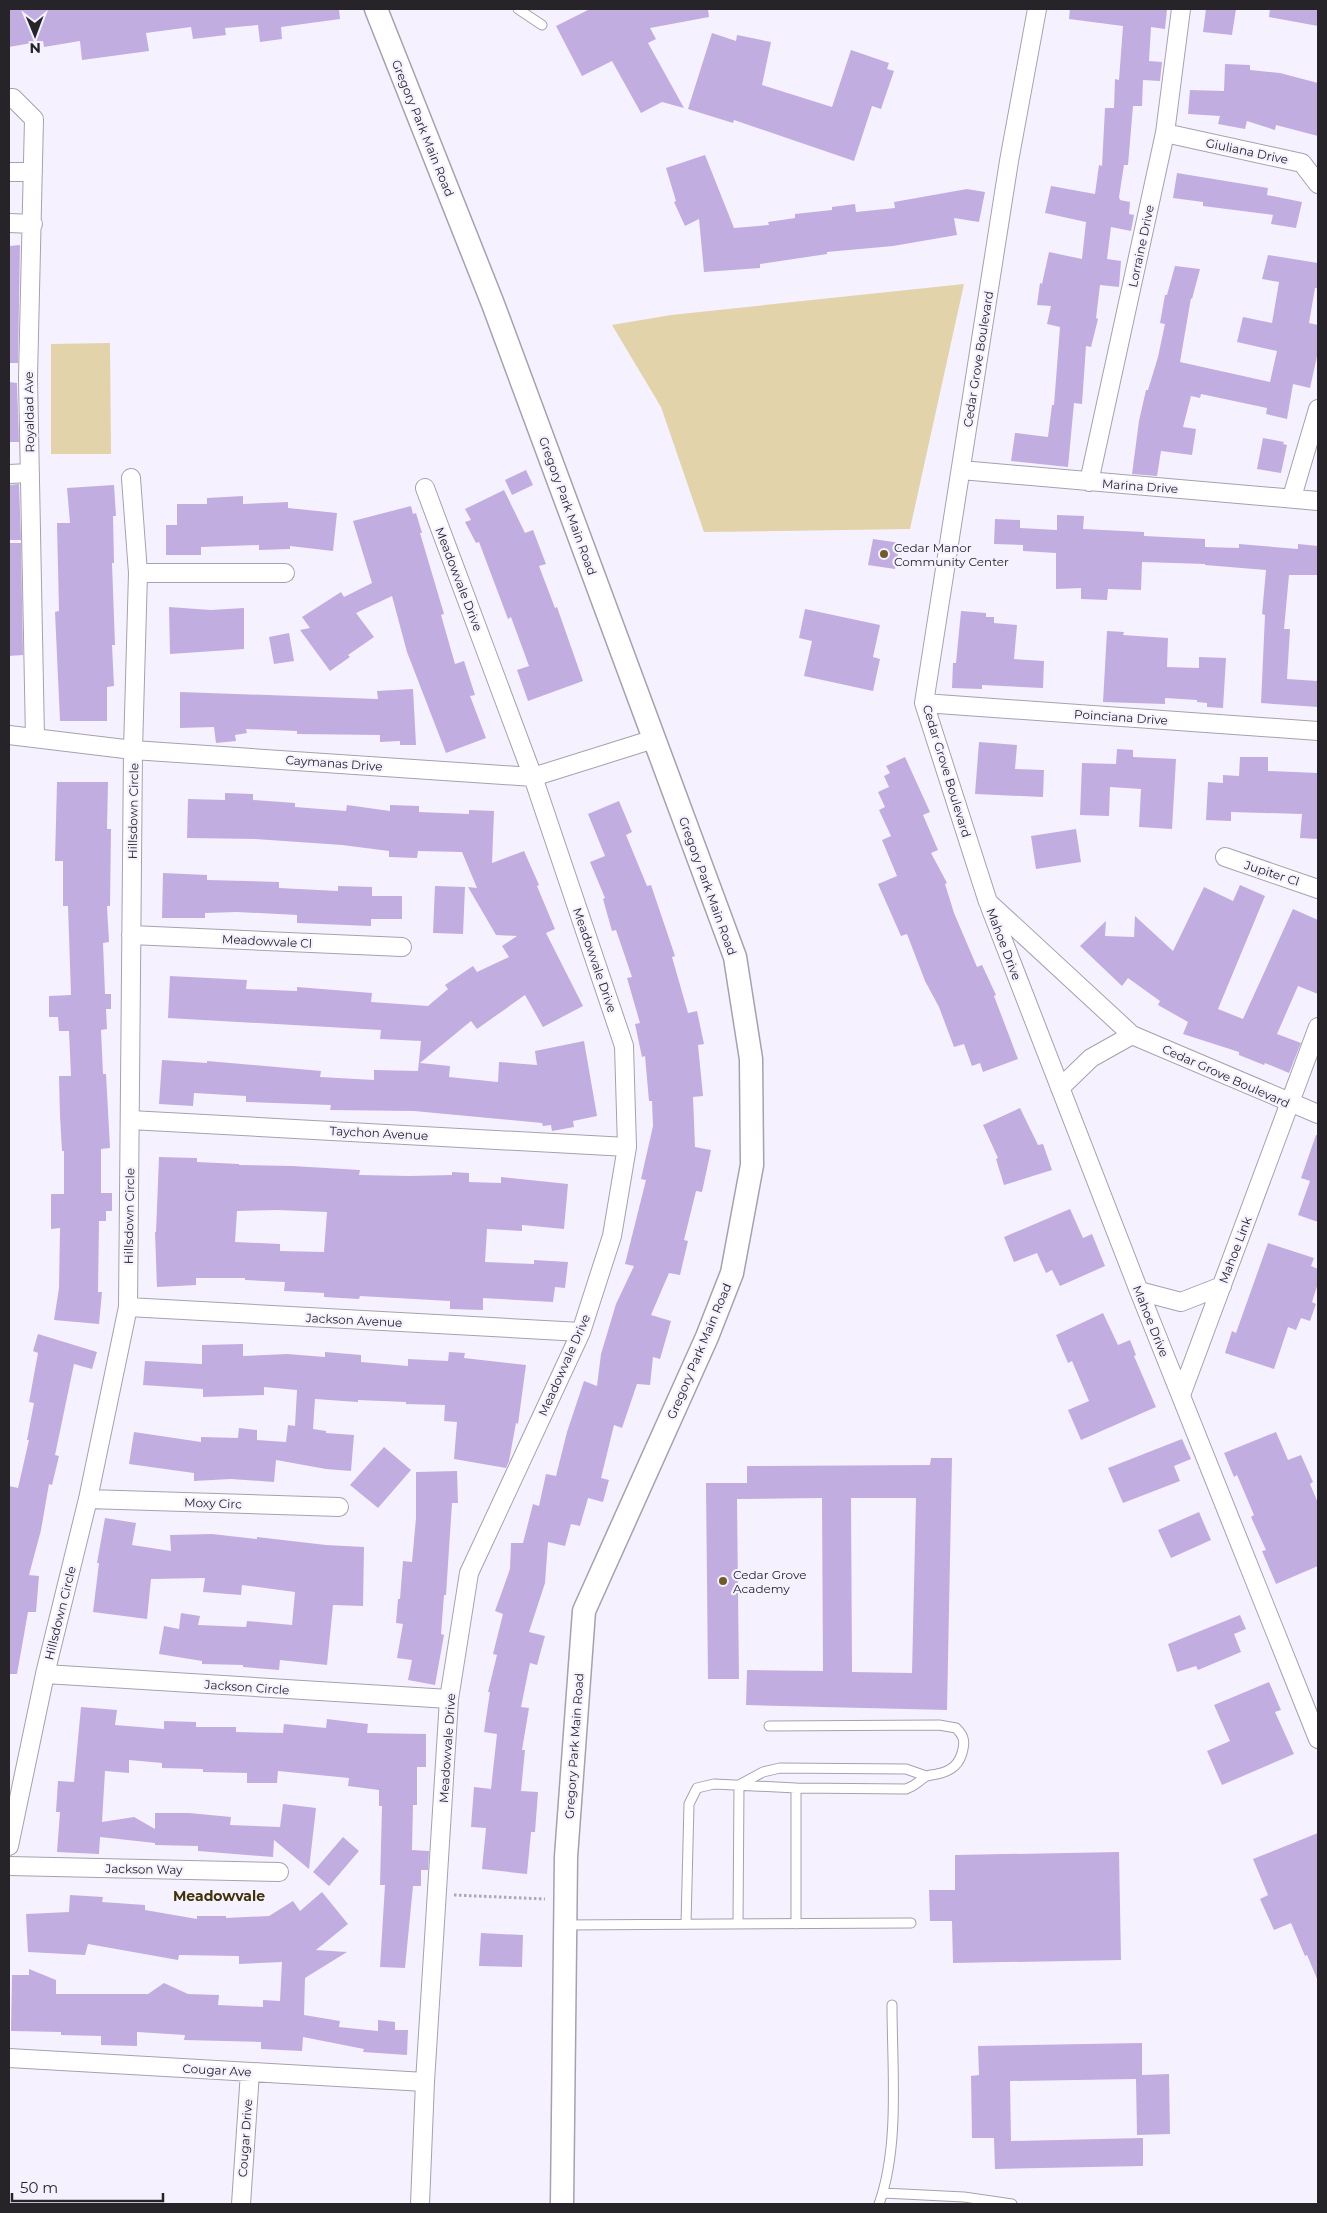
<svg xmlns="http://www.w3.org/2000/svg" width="1327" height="2213" viewBox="0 0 1327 2213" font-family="Montserrat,sans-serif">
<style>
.green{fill:#e2d3aa}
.building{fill:#c2ade0;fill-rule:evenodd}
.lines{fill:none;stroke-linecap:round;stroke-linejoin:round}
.service-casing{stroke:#a6a1ad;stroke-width:11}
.minor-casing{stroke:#a6a1ad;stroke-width:20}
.tertiary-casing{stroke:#a6a1ad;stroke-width:25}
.path{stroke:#ada9b4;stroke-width:3;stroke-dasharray:2.5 2.5;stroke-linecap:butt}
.service{stroke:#fff;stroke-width:9}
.minor{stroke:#fff;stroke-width:18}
.tertiary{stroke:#fff;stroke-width:22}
.poi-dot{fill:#6e5d2b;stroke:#f6f1ff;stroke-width:2}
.labels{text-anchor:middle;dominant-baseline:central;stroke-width:4.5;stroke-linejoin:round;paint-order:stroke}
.street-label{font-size:12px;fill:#262429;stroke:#f6f1ff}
.poi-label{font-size:12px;fill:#262429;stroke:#f6f1ff;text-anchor:start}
.neighbourhood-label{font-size:14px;font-weight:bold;fill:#403309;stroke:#f6f1ff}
</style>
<rect width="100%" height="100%" fill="#f6f1ff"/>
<path class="green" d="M964,284L910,529L704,532L661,407L612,325L671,315Z
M110,343L111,454H51V344Z"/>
<path class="building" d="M18,9H339L340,19L281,27L282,39L260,42L258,25L225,28L226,35L193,39L191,27L146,33L149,51L82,60L80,41L44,47L43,41L9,47V10Z
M590,9H708L709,17L650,28L656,39L648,43L684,108L662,102L641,113L612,61L582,76L556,26Z
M1070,9H1167L1165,29L1151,27L1149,61L1162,62L1160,81L1143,80L1142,106H1133L1128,165H1124L1119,197L1120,200L1130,202L1129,214L1134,215L1131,231L1111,227L1107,259L1121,261L1119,287L1100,285L1096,318L1098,319L1091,347L1086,346L1082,404L1074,403L1068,467L1011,461L1015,433L1048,437L1052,405H1054L1060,327L1047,324L1051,306L1037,305L1040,283L1042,284L1049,252L1082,259L1086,222L1045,213L1051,186L1095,194L1099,165L1102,166L1105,108H1114L1115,79L1119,80L1123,26L1069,19Z
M1206,9H1236L1232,35L1203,32Z
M1270,9H1318V26L1269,17Z
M712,33L736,41L737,35L771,42L762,85L832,107L851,50L889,63L887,69L894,71L881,109L872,106L854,161L734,120L733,123L688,109Z
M1225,64L1250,65V70L1280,73L1318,83V136L1276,125L1275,130L1247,121L1245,129L1218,124L1220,116L1188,114L1190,90L1224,91Z
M705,155L734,228L769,225L768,222L795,218V214L832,210V207L855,204L856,212L895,208L894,202L967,189L985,192L979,222L954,218L957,235L893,246L827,252V254L760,264V268L704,272L699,219L685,226L674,202L676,201L666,168Z
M1177,173L1268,188L1267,195L1302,202L1296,228L1271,224L1273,215L1203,206V202L1173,198Z
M20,245L18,363H9V246Z
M1268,255L1318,263V288H1315L1309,323L1318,325V352L1310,388L1293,384L1287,419L1266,414L1267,408L1201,394L1200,398L1191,396L1183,427L1196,429L1192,455L1161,451L1157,476L1132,474L1139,421L1146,390H1148L1158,357L1165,324L1160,323L1165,295H1167L1175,266L1200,269L1192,299L1191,298L1180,362L1270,382L1277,351L1237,342L1243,317L1272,323L1279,282L1262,279Z
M9,382L17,383L19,442H9Z
M1263,438L1284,442L1283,444L1287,445L1281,473L1257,469Z
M526,470L533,485L512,495L505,480Z
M19,484L21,540H9V485Z
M114,485L116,516H113L114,563H112L115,645H112L114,686L107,687V721H60L55,612L59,611L57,523H70L67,488Z
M504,490L525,533L533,530L546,564L539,566L555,608L557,607L583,681L528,701L517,670L529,666L511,617L508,619L479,542L476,543L465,522L471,520L465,509Z
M243,496V504L288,502V508L337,513L333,551L290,546V549L259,550V545L201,547V555H166V525H177V504H207V498Z
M411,506L413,514L416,513L422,533H420L444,614L441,615L455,664L464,661L475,695L470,696L486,738L446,753L407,652L392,596L356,613L374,637L348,655L350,657L330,671L300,630L310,628L302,617L341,592L344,597L372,583L353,521Z
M1057,515L1084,516L1083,529L1144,532V536L1205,539V547L1239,548V544L1298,549V544L1318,546V575H1289L1284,629H1290L1287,679L1318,681V707L1261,703L1265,615L1262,614L1266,570L1205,565V564L1142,562L1141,590L1108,589L1107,600L1081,599V588L1056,589V553L1023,551V545L994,544L995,519L1020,520V528L1057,530Z
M873,539L900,543L895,569L868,565Z
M9,543H21L23,655L9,656Z
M169,607L211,610L244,608V649L170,654Z
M805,609L880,625L873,657L880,659L873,691L804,676L812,641L799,638Z
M961,611L986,613V617H994V623L1017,625L1014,659L1044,661L1043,688L982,685V689L952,688L953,663H956Z
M1107,631L1124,632L1123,635L1168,638L1167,667L1199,668V657L1226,658L1223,708L1207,707V703L1197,702V700L1165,698V704L1103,702Z
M289,633L294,661L274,664L269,637Z
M413,689L416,745H400V741L380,742V735L297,734V731L246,729L247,733L235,735L236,741L216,743L214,727L180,728V692L378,699L377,691Z
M979,742L1017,745L1015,769L1044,770L1043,797L975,794Z
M1117,749L1133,750V757L1176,759L1172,829L1139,827L1141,789L1110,787L1109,816L1080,815L1082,763L1116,764Z
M905,757L930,812L923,815L938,850L931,853L947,883L945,884L954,913L977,967L982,965L996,995L994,996L1018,1059L983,1072L980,1063L972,1066L964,1044L954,1047L939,1007L925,981L907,934L901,936L878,884L897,876L882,840L891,836L879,810L885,807L878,792L889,787L884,776L890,773L886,766Z
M1240,757H1268V771L1318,773V839L1300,838L1302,814L1231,812V821L1206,820L1208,782L1223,783V775L1239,776Z
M57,782H108L107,829H111L110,906H107L109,942L103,943L105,994H111V1009H106L107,1029L101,1030L103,1074H106L110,1148L101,1149V1193H112V1211H106V1221H99L98,1292H102L99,1324L54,1320L59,1288L60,1228L51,1229V1194H64V1151H62L60,1116L59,1076H71L69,1031H59L58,1017H49V996L71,995L68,906H63V861H55Z
M225,793L253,794V800L295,803V807L346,811L347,805L390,811V805L419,806V812L469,814V810L494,811L492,863L524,851L539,885L537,886L555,929L546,933L583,1006L543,1027L525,995L477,1029L471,1021L420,1063L450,1066L449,1077L498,1082L499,1062L537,1065L535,1051L584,1041L597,1116L573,1121L574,1127L552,1131L551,1125L543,1126L542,1123L414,1111L330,1110L331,1105L246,1102V1096L194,1093L193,1106L159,1104L162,1060L207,1063V1061L321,1071L320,1077L374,1080V1070L418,1071L421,1041L380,1039L381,1030L168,1018L170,976L247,980L246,989L297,991V987L372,993L371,1002L428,1006L448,989L445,985L473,966L477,972L509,957L502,946L517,936L496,935L468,887L477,888L462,852L418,851L417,858L389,857V851L342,845L255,839L187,838L188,799L225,800Z
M619,801L632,832L626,835L647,886L651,885L675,956L672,957L688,1013L697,1011L704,1044L698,1045L703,1096L693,1097L695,1147L711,1150L702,1192L696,1191L684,1240L688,1241L680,1275L669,1273L651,1315L671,1321L660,1359L653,1357L650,1385L637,1384L622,1428L614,1425L601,1478L609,1480L603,1502L588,1498L580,1526L571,1524L565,1546L548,1542L545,1583L529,1632L545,1636L537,1665L530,1663L521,1707L529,1708L522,1750H525L521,1791L538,1792L535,1832H531L527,1874L482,1869L486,1828L471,1827L474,1787L491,1789L497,1734L484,1732L490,1692H488L497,1655L493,1654L503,1614L495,1611L510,1569L511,1543H523L533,1504L539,1506L546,1474L556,1476L567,1432L584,1381L597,1386L601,1354L616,1304L634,1266L625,1264L646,1180L641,1179L653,1126L652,1101H649L645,1056L642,1057L635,1024L640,1023L627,978L632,977L616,930L612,931L603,899L605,898L590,862L605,856L588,814Z
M1076,829L1081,862L1036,869L1031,836Z
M163,873L207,875V880L279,882V888L338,891V886L372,887V896H402V919H371V926L297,923V915L237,912L205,913V918H162Z
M1240,885L1265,896L1218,1009L1243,1019L1293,909L1318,920V994L1298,986L1277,1034L1301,1043L1289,1073L1265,1063L1264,1065L1239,1055V1052L1183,1034L1188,1022L1158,1005L1160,1001L1128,978L1122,986L1080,946L1106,921L1105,936L1134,937L1135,916L1173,951L1204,887L1233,901Z
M435,886L465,887L463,934L433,933Z
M1020,1108L1038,1145L1043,1144L1052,1170L1004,1185L996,1159L998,1158L983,1125Z
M1316,1135H1318V1222L1298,1215L1310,1181L1301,1178Z
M159,1157L197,1158V1162L239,1164V1165L292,1166L360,1170L359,1175L410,1176L452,1175V1172L469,1173V1182L501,1183V1177L568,1184L564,1229L522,1225V1231L487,1229L485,1262L534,1264V1260L568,1262L565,1288L555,1287L553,1302L483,1298V1310L450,1309V1301L360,1296L359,1299L324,1297V1293L284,1291L285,1282L245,1280V1278H196V1285L157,1287L155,1232H156ZM278,1210L327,1212L324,1252L280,1251V1244L235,1242L237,1211Z
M1070,1209L1083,1238L1092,1234L1105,1266L1060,1286L1052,1270L1046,1273L1037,1253L1014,1262L1004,1237Z
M1268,1243L1314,1258L1311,1266L1318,1269V1283L1312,1302L1316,1304L1310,1321L1301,1318L1296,1330L1288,1327L1274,1369L1225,1353L1232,1331L1236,1333Z
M1103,1313L1118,1345L1130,1340L1136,1355L1134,1356L1156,1407L1081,1440L1068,1410L1089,1401L1072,1361L1068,1363L1056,1335Z
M38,1334L97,1352L92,1369L74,1364L55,1455L59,1456L52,1485L49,1484L41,1530L29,1575L39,1576L36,1612H28L17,1674H9V1486L18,1488L29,1440H27L34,1403L29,1402L38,1353L33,1351Z
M243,1344V1356L287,1354L325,1357V1352L361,1355V1362L408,1366V1359L448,1361L449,1352L465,1353L464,1358L526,1365L518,1424L516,1423L509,1461L506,1468L454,1459L457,1422L444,1421L445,1405L406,1404V1402L358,1400V1402L315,1399L313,1429L326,1431V1433L354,1435L351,1471L326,1469L276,1460L274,1482L231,1479L194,1481V1473L129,1464L134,1432L201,1442V1437L238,1438L239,1428L257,1430V1440L286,1442L288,1425L295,1426L297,1390L264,1387V1395L203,1397V1389L143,1385L145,1361L202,1364V1345Z
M1276,1432L1288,1460L1301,1455L1313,1482L1310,1484L1318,1503V1566L1276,1584L1262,1551L1266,1550L1251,1517L1254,1515L1237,1475L1234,1477L1224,1453Z
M1182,1439L1191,1459L1174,1466L1180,1481L1123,1503L1108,1468Z
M384,1447L411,1470L378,1508L350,1485Z
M931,1458H952L947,1710L746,1705L747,1670L823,1671L822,1498L737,1499L739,1679H708L706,1483H747V1466L930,1465ZM851,1498H916L912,1673L852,1672Z
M457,1471L458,1503H452L446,1595H444L441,1634L444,1635L435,1685L408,1680L412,1660L397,1658L403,1624L396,1623L398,1599H400L403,1561L412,1562L416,1518V1472Z
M1199,1512L1211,1540L1171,1558L1158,1530Z
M105,1518L136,1523L132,1545L171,1551L170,1535L212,1534L257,1539V1537L326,1545L364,1547L363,1606L333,1605L327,1665L280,1660L279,1670L243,1667V1665L202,1664V1661L159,1654L164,1626L179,1629L181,1613L200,1616L198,1625L246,1627L247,1621L292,1625L295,1592L242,1585L241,1595L203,1592L205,1578L151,1579L147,1619L93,1612L99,1563H97Z
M1240,1615L1246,1629L1234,1634L1241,1652L1198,1670L1196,1666L1177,1672L1168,1644Z
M1269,1682L1281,1710L1275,1712L1294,1754L1222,1785L1207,1751L1230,1741L1214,1705Z
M81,1707L117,1710L115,1725L164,1729V1721L196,1722V1727H236V1732L283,1733L284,1724L326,1728L327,1719L368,1724L367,1733L426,1734V1767H417V1805H413L412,1850L429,1851L428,1870H421V1886H413L405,1968L380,1967L385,1885H380L382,1806H379V1790L348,1786L349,1778L278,1771L277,1783H247V1773L203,1772V1769L162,1768V1763L129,1760V1773L105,1771L102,1822L134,1817L155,1829V1813H189L231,1817L230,1825L280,1827L283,1804L316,1808L309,1869L274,1840L273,1857L198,1851V1846L155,1845V1843L100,1837L99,1854L57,1852L60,1812H56L58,1781L74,1782Z
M1318,1833V1981L1307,1955L1305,1956L1291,1923L1274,1930L1260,1899L1268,1895L1253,1859Z
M343,1837L359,1851L329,1886L313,1872Z
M1119,1852L1121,1960L953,1963L952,1921H930L929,1890H955V1855Z
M322,1892L348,1924L316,1950L347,1952L305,1978L304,2015L340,2021L339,2027L378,2031V2020L395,2022V2030H408L407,2055L363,2052L364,2049L303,2037L302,2051L261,2049V2042L184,2040L185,2035L137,2032V2046L101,2045V2036L61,2035V2032L11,2031L12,1975H29V1969L56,1980V1994H148L164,1983L188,1994L219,1995L218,2005L263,2007V2000L280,2001L282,1962L239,1964V1956L179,1955L178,1960L88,1944L85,1955L28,1952L26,1914L69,1912L70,1895L103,1897L102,1902L145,1905V1910L197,1919V1916H226V1918L269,1916L293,1901L300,1911Z
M481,1933L523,1935L522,1967L479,1966Z
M1142,2043V2075L1169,2074L1170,2134L1137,2135L1136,2079L1010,2081L1011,2141L1143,2138V2166L995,2169L994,2138H972L971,2076L979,2075L978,2046Z"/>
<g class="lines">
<defs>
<path id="service" d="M518,9L542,25
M769,1726L939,1725L956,1728C963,1735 965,1740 963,1749C960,1764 952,1771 937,1774C933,1775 928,1775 925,1777C916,1783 917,1785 906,1789L796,1788
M686,1924L689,1804L697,1788L714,1784L796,1788V1924
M738,1924L739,1785L763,1772L780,1768L906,1769L926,1776
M565,1925L911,1923
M883,2193L964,2197L1012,2204
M879,2204C900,2146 892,2067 892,2005"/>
<path id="minor" d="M1037,9L1009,161L924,703L988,902L1132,1035L1318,1114
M9,98H13L34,119L28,378L35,738
M1165,133L1302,163L1318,184
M9,172H33
M9,223L33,224
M961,470L1318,501
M9,474L30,473
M1089,482L1165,133L1181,9
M1292,497L1318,409
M138,573H285
M924,703L1318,731
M9,735L133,750L533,777L654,739
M1225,857L1318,889
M990,907L1139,1291L1318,1739
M131,935L402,947
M1060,1088L1091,1058L1132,1035
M130,1120L627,1147
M1139,1291L1181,1302L1222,1286
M128,1307L581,1332
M1181,1395L1318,1027
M88,1499L339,1507
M45,1674L449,1699
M9,1846L45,1674L88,1499L128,1307L133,750L138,573L131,478
M9,1866L279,1872
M9,2058L425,2082
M241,2204L250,2072
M420,2204L425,2082L449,1699L469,1573L581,1332L612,1236L627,1147L624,1046L533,777L425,488"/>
<path id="tertiary" d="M376,9L493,304L735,957L751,1059L752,1165L732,1273L707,1337L584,1611L566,1857L562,2204"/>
</defs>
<use href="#service" class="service-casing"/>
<use href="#minor" class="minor-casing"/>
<use href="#tertiary" class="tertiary-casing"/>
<path class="path" d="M454,1895L545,1899"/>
<use href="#service" class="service"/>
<use href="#minor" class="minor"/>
<use href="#tertiary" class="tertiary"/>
</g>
<g class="poi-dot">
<circle cx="884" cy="554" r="5"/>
<circle cx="723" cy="1581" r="5"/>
</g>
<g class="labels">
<g class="street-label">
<text transform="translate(423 128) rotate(68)">Gregory Park Main Road</text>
<text transform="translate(1247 151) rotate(12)">Giuliana Drive</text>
<text transform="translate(1141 246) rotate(-78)">Lorraine Drive</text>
<text transform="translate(978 359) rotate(-81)">Cedar Grove Boulevard</text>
<text transform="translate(29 412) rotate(-91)">Royaldad Ave</text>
<text transform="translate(1140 486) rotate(4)">Marina Drive</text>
<text transform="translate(568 506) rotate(70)">Gregory Park Main Road</text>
<text transform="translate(459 579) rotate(69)">Meadowvale Drive</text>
<text transform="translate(1121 717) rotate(4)">Poinciana Drive</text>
<text transform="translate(334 763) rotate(4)">Caymanas Drive</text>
<text transform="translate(947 771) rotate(73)">Cedar Grove Boulevard</text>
<text transform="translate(133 811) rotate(-89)">Hillsdown Circle</text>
<text transform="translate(1272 873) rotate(18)">Jupiter Cl</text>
<text transform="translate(708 886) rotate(70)">Gregory Park Main Road</text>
<text transform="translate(267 941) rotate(3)">Meadowvale Cl</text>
<text transform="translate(1004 944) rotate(69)">Mahoe Drive</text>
<text transform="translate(595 960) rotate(71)">Meadowvale Drive</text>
<text transform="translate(1226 1076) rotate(24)">Cedar Grove Boulevard</text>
<text transform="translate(379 1133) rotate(3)">Taychon Avenue</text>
<text transform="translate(129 1216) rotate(-89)">Hillsdown Circle</text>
<text transform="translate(1235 1250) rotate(-69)">Mahoe Link</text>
<text transform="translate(354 1320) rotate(3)">Jackson Avenue</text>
<text transform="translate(1151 1321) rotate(68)">Mahoe Drive</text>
<text transform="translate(699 1351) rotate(-67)">Gregory Park Main Road</text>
<text transform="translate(564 1365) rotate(-66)">Meadowvale Drive</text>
<text transform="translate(213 1503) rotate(2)">Moxy Circ</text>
<text transform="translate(60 1613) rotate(-76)">Hillsdown Circle</text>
<text transform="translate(247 1687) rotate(4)">Jackson Circle</text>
<text transform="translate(574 1746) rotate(-86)">Gregory Park Main Road</text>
<text transform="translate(447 1748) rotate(-86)">Meadowvale Drive</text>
<text transform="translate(144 1869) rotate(1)">Jackson Way</text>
<text transform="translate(217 2070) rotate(3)">Cougar Ave</text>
<text transform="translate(245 2138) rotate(-86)">Cougar Drive</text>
</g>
<g class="poi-label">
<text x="894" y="547">Cedar Manor<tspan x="894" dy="14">Community Center</tspan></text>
<text x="733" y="1574">Cedar Grove<tspan x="733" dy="14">Academy</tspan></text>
</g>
<g class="neighbourhood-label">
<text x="219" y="1896">Meadowvale</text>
</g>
</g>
<rect width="1327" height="2213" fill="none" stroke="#262429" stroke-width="20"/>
<g transform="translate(35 35) rotate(179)" stroke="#f6f1ff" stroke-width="4" paint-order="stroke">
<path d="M0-4L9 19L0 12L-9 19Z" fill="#262429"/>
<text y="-8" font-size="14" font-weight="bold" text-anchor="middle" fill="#262429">N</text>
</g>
<path d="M12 2193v8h151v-8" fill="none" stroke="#262429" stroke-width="2.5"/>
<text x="20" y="2193" font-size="15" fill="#262429" stroke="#f6f1ff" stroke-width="4" paint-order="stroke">50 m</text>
</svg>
